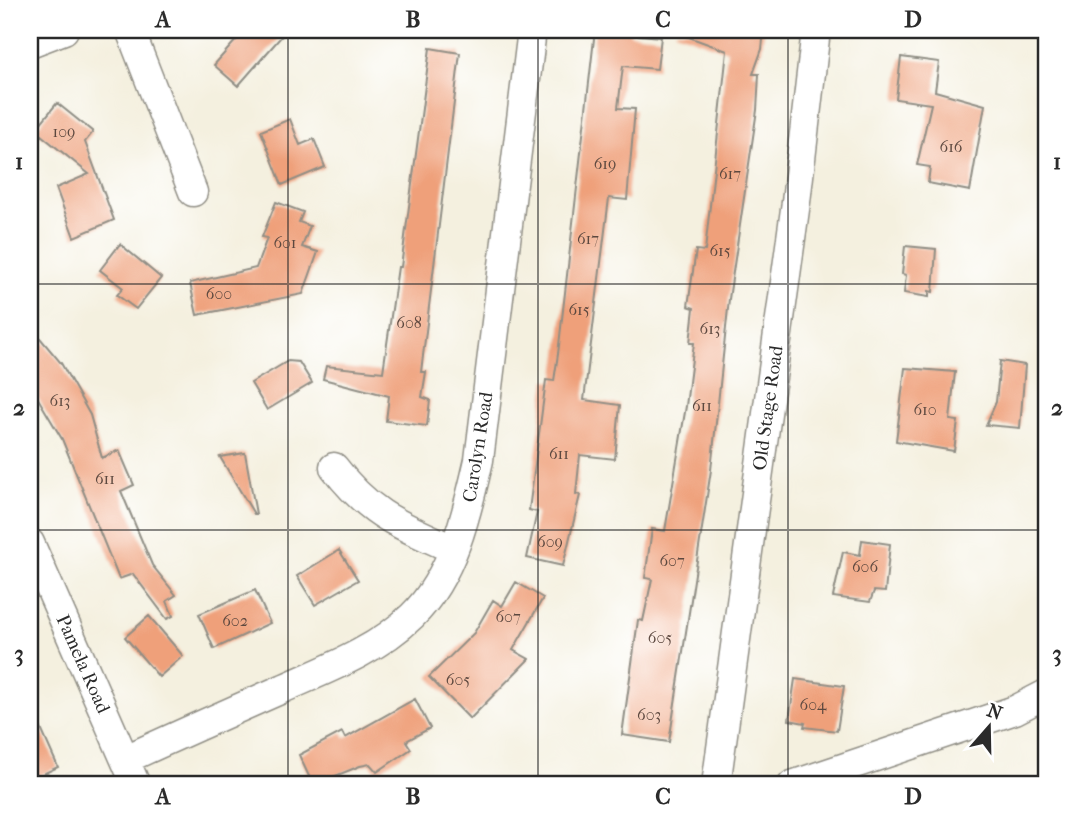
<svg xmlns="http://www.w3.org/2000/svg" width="1076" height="815" viewBox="0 0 1076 815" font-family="'IM FELL French Canon',serif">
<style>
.building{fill:#efa07a}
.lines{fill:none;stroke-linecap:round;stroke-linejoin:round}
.minor-casing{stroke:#908e85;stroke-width:31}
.minor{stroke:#fff;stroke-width:28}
.grid{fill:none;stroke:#2b2b2b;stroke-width:2;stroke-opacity:0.55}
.labels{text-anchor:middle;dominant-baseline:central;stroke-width:5;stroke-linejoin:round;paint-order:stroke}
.number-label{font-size:16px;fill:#5c483f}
.street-label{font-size:19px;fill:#2b2b2b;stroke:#fff}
.neatline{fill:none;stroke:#2b2b2b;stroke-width:2.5}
.grid-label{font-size:23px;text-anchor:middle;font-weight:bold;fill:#2b2b2b}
</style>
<rect width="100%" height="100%" fill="#fff"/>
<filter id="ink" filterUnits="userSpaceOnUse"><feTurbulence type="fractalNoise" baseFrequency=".0143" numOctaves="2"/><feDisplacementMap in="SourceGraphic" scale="14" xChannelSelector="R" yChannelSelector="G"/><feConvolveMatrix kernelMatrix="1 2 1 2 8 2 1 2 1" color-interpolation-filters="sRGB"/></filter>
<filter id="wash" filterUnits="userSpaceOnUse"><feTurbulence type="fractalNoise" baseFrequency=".00686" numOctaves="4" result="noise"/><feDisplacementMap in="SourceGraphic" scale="28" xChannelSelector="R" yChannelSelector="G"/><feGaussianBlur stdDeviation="1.57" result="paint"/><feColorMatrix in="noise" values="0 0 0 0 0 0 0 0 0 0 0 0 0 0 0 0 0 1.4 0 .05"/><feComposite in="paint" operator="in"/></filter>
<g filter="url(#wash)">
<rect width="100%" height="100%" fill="#f4f0df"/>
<g id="blocks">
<path class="building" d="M245,30H287L238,86L214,65Z
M595,30H630V34L661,37L657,69L623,66L618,108L635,109L627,200L609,198L584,400L620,405L615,459L580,455L576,494L580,495L563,566L527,558L537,512L529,510L546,380L554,381L558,354Z
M676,30H764L762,49L753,74H759L757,110L729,299L711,470L669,742L622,735L638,620L643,621L652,579L645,578L652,529L665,531L686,406L694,343H690L694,308L688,306L696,250L705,251L727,51L675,32Z
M430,48L460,53L421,372H426L422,397L430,400L427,426L386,421L389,396L323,379L326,366L383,372L398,267H401Z
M901,57L939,62L935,91L985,105L970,191L928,183L930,167L917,165L931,104L896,99Z
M57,103L93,132L85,142L114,220L74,237L56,188L89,174L35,130Z
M290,119L300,145L314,139L325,167L282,185L261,131Z
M276,202L303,212L299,222L310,226L302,247L318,252L303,294L197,315L190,283L256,268L267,238L262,237Z
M120,244L161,278L136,309L117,295L123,288L100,270Z
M905,246L936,249L933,292L929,291V297L904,293L906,275L902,274Z
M30,326L61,363L90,415L102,458L119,450L134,485L121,491L152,565L176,595L167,601L173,616L167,619L133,574L119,579L62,439L30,385Z
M288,361L299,362L312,383L267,410L251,383Z
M1000,361L1025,365L1020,428L986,425L996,402Z
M905,368L955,372L950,420L958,421L954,451L896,441Z
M245,453L256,514H254L220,457Z
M862,540L890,544L885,592L874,591L870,602L833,597L843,552L860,555Z
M339,550L358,580L315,605L297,576Z
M516,582L543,598L513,650L529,659L470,719L429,677L474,633L493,600L502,606Z
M255,590L270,623L214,649L199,614Z
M149,616L183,656L159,677L125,637Z
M795,679L844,686L837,731L804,727L805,723L789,720Z
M415,699L430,728L406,741L411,749L377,772L370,764L360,766L313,785L299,755L342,732L345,738Z
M30,704L58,767L30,780Z"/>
</g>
</g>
<g filter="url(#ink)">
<use href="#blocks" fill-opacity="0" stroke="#908e85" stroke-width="2"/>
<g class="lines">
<defs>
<path id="minor" d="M130,30L193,192
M30,43L64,30
M334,467C370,515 400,525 453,549
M30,543L136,785
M126,759C178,735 230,712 282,689C327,669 376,651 412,616C453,576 467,513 479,460L532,30
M716,785L796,202L816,30
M792,785L1015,710L1046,694"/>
</defs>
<use href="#minor" class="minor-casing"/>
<use href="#minor" class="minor"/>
</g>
</g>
<path class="grid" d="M288,30V785M538,30V785M788,30V785M30,284H1046M30,530H1046"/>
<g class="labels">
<g class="number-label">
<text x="64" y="131">109</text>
<text x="951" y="146">616</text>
<text x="605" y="163">619</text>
<text x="730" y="173">617</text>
<text x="588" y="238">617</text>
<text x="285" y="242">601</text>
<text x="720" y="250">615</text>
<text x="219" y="293">600</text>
<text x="579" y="309">615</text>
<text x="409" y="322">608</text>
<text x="710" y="328">613</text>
<text x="60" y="400">613</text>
<text x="702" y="405">611</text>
<text x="925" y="409">610</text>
<text x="559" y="453">611</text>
<text x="105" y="478">611</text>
<text x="550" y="541">609</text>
<text x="672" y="560">607</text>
<text x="865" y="566">606</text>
<text x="508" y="616">607</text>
<text x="235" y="620">602</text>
<text x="660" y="637">605</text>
<text x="458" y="679">605</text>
<text x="813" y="704">604</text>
<text x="649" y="714">603</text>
</g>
<g class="street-label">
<text transform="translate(768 408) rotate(-82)">Old Stage Road</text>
<text transform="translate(478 447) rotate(-81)">Carolyn Road</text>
<text transform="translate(83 664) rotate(66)">Pamela Road</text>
</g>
</g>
<rect width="1076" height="815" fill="none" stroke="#fff" stroke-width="77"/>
<g transform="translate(989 727) rotate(20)" stroke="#ffffff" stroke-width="5" paint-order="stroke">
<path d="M0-5L12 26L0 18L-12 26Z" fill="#2b2b2b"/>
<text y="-10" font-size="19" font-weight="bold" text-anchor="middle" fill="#2b2b2b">N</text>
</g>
<rect x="38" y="38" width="1000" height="738" class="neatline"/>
<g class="grid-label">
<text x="163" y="27">A</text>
<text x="413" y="27">B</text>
<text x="663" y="27">C</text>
<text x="913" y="27">D</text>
<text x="19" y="169">1</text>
<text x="1057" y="169">1</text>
<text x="19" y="415">2</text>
<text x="1057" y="415">2</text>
<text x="19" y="661">3</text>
<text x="1057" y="661">3</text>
<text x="163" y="804">A</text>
<text x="413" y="804">B</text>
<text x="663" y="804">C</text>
<text x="913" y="804">D</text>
</g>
</svg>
